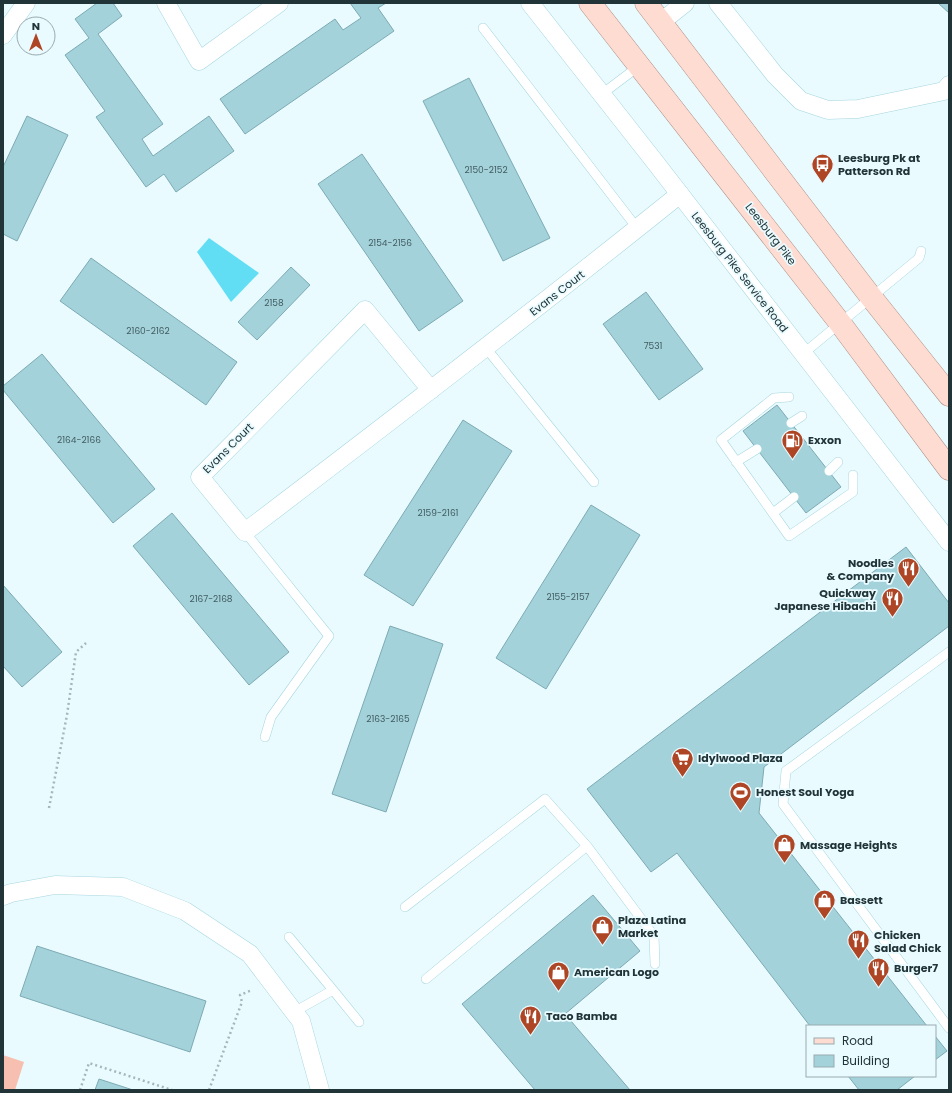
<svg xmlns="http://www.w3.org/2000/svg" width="952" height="1093" viewBox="0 0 952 1093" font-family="Poppins,sans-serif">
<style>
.green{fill:#f6bfaf}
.water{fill:#62def4}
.building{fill:#a3d2db;stroke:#7daab3}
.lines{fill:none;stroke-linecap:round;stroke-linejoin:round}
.lane-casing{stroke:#a7d6df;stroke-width:10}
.street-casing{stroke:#a7d6df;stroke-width:19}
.primary-casing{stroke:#b09288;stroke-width:23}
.path{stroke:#a5b7bb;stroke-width:2.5;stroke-dasharray:2 3;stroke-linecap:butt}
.lane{stroke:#fff;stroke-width:9}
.street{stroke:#fff;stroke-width:18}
.primary{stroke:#fedcd2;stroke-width:22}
.labels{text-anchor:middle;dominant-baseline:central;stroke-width:3.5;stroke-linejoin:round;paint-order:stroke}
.number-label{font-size:9px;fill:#425c60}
.poi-label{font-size:11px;font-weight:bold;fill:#213437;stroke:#e9fbff;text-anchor:start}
.street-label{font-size:11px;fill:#213437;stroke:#e9fbff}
</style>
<rect width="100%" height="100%" fill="#e9fbff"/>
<path class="green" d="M3,1055L24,1062L15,1090H3Z"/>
<path class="water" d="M209,238L259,273L231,302L197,252Z"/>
<path class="building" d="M97,3H113L122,16L98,34L163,124L142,139L153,156L209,116L234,151L176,192L164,174L146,187L96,117L105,111L65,55L89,38L75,19Z
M350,3H386L378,8L394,31L245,134L220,99L335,19L343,30L361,18Z
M938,3H949V13Z
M469,78L550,238L503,261L423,101Z
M27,116L68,135L17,241L3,234V167Z
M362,154L463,301L419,331L318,184Z
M91,258L237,362L206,405L60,301Z
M291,267L310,285L257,340L238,322Z
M646,292L703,369L659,400L603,324Z
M42,354L155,489L113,523L3,390V386Z
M777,405L841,487L806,513L743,431Z
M463,420L512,451L413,606L364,575Z
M591,505L640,535L546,689L496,658Z
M172,513L289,652L249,685L133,546Z
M906,547L949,603V626L764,767L759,813L927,1026H810L677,853L651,872L587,789Z
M3,585L62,652L22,687L3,666Z
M390,626L443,644L386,812L332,794Z
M593,895L640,951L565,1014L630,1090H535L462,1004Z
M37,946L206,1001L190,1052L20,996Z
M935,1036L947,1051L935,1060Z
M848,1076H915L897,1090H859Z
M99,1079L133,1090H95Z"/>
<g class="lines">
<defs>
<path id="lane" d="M483,28L637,228
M602,94L639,66
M486,348L594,482
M804,353L919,258L921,251
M789,397L774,398L721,440L789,536L853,492V475
M791,423L802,416
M736,462L757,449
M829,471L838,462
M773,513L794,497
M245,532L329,636L271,717L265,737
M949,652L786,771L783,804L949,1028
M587,846L654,936L655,964
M405,907L545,799L587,846L426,979
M289,937L333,990L294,1012
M333,990L359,1022"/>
<path id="street" d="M166,3L199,61L279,3
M530,3L655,162L949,542
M718,3L775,75L801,101L828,110L858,109L944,91L949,85
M661,22L685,3
M3,35L26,3
M431,390L365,310L200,477L245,532C391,421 537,309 680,194
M3,896L11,893L55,885L123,887L185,911L250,954L294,1012L301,1021L320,1090"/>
<path id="primary" d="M590,3L840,323L949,469
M646,3L871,297L949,395"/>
</defs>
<use href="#lane" class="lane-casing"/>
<use href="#street" class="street-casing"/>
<use href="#primary" class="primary-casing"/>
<path class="path" d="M49,808L67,715L76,652L86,643
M80,1090L89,1063L172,1090
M209,1090L242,1002L240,995L252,990"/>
<use href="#lane" class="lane"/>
<use href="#street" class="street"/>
<use href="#primary" class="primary"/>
</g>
<defs>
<symbol id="bus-pin" viewBox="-11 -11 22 30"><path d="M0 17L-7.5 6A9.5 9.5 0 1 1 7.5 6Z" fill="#ae4626" stroke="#e9fbff"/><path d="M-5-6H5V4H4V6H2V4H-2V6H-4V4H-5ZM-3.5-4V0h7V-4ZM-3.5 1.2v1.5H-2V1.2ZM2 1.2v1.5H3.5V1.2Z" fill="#fff"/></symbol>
<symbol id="fuel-pin" viewBox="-11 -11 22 30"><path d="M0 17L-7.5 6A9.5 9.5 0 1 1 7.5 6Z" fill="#ae4626" stroke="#e9fbff"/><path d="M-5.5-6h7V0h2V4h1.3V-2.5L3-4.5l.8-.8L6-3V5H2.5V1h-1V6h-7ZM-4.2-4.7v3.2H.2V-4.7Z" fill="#fff"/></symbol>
<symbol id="restaurant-pin" viewBox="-11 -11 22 30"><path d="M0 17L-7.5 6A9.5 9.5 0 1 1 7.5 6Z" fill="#ae4626" stroke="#e9fbff"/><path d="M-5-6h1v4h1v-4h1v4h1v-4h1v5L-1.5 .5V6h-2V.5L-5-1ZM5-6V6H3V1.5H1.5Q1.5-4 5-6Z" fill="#fff"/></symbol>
<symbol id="supermarket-pin" viewBox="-11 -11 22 30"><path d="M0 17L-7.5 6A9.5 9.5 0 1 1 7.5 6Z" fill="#ae4626" stroke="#e9fbff"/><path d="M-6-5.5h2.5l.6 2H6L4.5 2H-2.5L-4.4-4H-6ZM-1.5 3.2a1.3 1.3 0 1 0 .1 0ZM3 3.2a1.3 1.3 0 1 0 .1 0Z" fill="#fff"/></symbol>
<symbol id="stadium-pin" viewBox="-11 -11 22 30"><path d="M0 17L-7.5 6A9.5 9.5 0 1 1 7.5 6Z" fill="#ae4626" stroke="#e9fbff"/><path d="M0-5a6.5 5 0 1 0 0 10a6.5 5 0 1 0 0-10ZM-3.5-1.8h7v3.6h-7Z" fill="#fff"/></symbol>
<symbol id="shop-pin" viewBox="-11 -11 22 30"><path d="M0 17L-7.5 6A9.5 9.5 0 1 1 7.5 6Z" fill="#ae4626" stroke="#e9fbff"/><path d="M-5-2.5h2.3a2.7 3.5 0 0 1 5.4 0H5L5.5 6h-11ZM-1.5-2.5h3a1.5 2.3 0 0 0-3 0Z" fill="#fff"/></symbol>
</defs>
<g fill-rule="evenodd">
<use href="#bus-pin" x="810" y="152" width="25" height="34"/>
<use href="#fuel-pin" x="780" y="428" width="25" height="34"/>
<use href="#restaurant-pin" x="896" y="556" width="25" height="34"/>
<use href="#restaurant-pin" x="880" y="586" width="25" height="34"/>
<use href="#supermarket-pin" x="670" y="746" width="25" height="34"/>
<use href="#stadium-pin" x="728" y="780" width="25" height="34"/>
<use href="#shop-pin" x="772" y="832" width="25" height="34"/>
<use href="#shop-pin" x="812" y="888" width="25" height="34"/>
<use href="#shop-pin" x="590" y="914" width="25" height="34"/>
<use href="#restaurant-pin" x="846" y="928" width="25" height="34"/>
<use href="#restaurant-pin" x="866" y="956" width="25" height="34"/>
<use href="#shop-pin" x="546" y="960" width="25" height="34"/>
<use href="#restaurant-pin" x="518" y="1004" width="25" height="34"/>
</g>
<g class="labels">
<g class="number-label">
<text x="486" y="170">2150-2152</text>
<text x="390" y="243">2154-2156</text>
<text x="274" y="303">2158</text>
<text x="148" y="331">2160-2162</text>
<text x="653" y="346">7531</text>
<text x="79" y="440">2164-2166</text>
<text x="438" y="513">2159-2161</text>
<text x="568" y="597">2155-2157</text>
<text x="211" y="599">2167-2168</text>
<text x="388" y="719">2163-2165</text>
</g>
<g class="poi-label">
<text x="838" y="158">Leesburg Pk at<tspan x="838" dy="13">Patterson Rd</tspan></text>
<text x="808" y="440">Exxon</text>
<text x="894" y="563" text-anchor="end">Noodles<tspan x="894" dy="13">&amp; Company</tspan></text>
<text x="876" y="593" text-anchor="end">Quickway<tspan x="876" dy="13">Japanese Hibachi</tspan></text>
<text x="698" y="758">Idylwood Plaza</text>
<text x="756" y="792">Honest Soul Yoga</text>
<text x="800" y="845">Massage Heights</text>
<text x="840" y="900">Bassett</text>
<text x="618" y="920">Plaza Latina<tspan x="618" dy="13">Market</tspan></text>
<text x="874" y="935">Chicken<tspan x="874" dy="13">Salad Chick</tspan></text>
<text x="894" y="968">Burger7</text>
<text x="574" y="972">American Logo</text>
<text x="546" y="1016">Taco Bamba</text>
</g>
<g class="street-label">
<text transform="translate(771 234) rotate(52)">Leesburg Pike</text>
<text transform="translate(740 272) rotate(52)">Leesburg Pike Service Road</text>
<text transform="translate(557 293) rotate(-38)">Evans Court</text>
<text transform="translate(228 448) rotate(-45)">Evans Court</text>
</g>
</g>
<rect width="952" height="1093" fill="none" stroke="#213437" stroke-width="8"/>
<rect x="806" y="1025" width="130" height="52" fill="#e9fbff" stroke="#99abaf"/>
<rect x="814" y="1038" width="20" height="6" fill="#fedcd2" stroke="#99abaf"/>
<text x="842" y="1045" font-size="12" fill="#213437">Road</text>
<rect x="814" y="1055" width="20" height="12" fill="#a3d2db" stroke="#99abaf"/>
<text x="842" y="1065" font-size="12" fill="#213437">Building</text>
<g transform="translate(36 36)"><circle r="19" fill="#e9fbff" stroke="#99abaf"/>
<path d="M0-3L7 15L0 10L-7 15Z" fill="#ae4626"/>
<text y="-6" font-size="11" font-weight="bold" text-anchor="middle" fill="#213437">N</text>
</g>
</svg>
